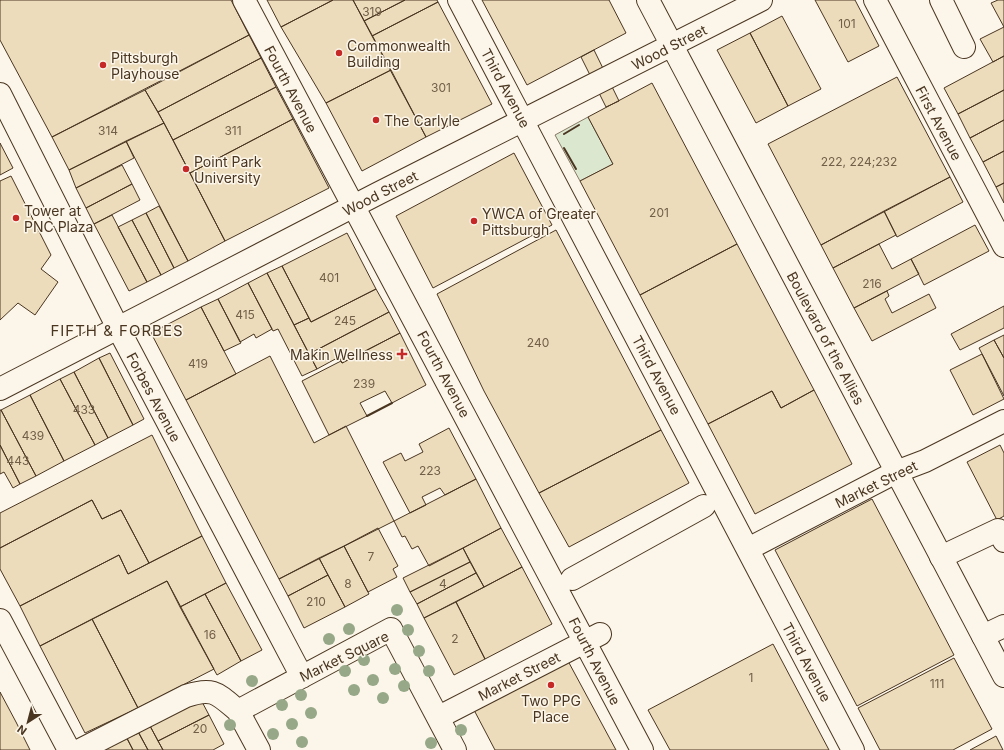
<svg xmlns="http://www.w3.org/2000/svg" width="1004" height="750" viewBox="0 0 1004 750" font-family="Inter,sans-serif">
<style>
.green{fill:#dce7d0;stroke:#887966}
.building{fill:#ecdcbc;stroke:#4a3520}
.lines{fill:none;stroke-linecap:round;stroke-linejoin:round}
.minor-casing{stroke:#4a3520;stroke-width:24}
.major-casing{stroke:#4a3520;stroke-width:24}
.minor{stroke:#fbf6e9;stroke-width:22}
.major{stroke:#fbf6e9;stroke-width:22}
.wall{stroke:#4a3520;stroke-width:2}
.tree{fill:#96a887}
.poi-dot{fill:#c62828;stroke:#fbf6e9;stroke-width:1.5}
.labels{text-anchor:middle;dominant-baseline:central;stroke-width:3;stroke-linejoin:round;paint-order:stroke}
.number-label{font-size:12px;fill:#725f47}
.poi-label{font-size:14px;fill:#4a3520;stroke:#fbf6e9;text-anchor:start}
.street-label{font-size:14px;fill:#4a3520;stroke:#fbf6e9}
.neighbourhood-label{font-size:15px;letter-spacing:1px;fill:#4a3520;stroke:#fbf6e9}
</style>
<rect width="100%" height="100%" fill="#fbf6e9"/>
<path class="green" d="M588,117L613,164L580,181L555,135Z"/>
<path class="building" d="M0,0H231L249,35L52,137L0,40Z
M267,0H333L281,27Z
M333,0H353L391,70L326,103L281,27Z
M353,0H405L364,21Z
M405,0H437L438,2L372,36L364,21Z
M482,0H609L626,33L527,85Z
M815,0H855L879,46L848,62Z
M998,0H1004V27L991,3Z
M438,2L492,104L426,137L372,36Z
M782,16L821,89L788,106L750,33Z
M1004,27V56L993,62L980,39Z
M750,33L788,106L756,123L717,50Z
M249,35L261,58L158,112L145,90Z
M594,50L619,101L606,107L581,57Z
M1004,56V90L958,114L944,88Z
M261,58L276,87L173,140L158,112Z
M391,70L426,137L362,171L326,103Z
M897,77L950,177L821,245L768,144Z
M652,83L737,244L640,295L580,181L613,164L588,117Z
M276,87L293,119L190,173L173,140Z
M145,90L164,123L69,170L52,137Z
M1004,90V120L970,138L958,114Z
M293,119L329,188L225,241L190,173Z
M1004,120V151L983,162L970,138Z
M164,123L225,241L188,261L126,141Z
M126,141L134,158L76,188L69,170Z
M0,143L13,168L0,175Z
M1004,151V183L996,187L983,162Z
M514,153L552,225L433,288L396,216Z
M122,165L132,184L86,208L76,188Z
M11,176L51,255L41,269L58,282L35,315L18,303L0,320V181Z
M950,177L963,202L897,237L884,211Z
M1004,183V203L996,187Z
M132,184L140,200L94,224L86,208Z
M159,206L188,261L174,268L146,213Z
M884,211L896,235L833,268L821,245Z
M146,213L174,268L161,275L132,220Z
M112,215L147,282L129,291L94,224Z
M132,220L161,275L147,282L118,227Z
M975,225L989,251L924,285L911,259Z
M556,230L661,430L539,493L484,391L437,294Z
M347,233L376,289L311,322L282,266Z
M737,244L814,390L781,408L772,391L708,424L640,295Z
M879,244L892,269L911,259L919,274L854,308L833,268Z
M282,266L309,318L294,325L267,273Z
M267,273L317,369L302,376L278,329L273,331L248,283Z
M248,283L272,329L256,338L254,334L240,342L218,299Z
M376,289L389,312L309,354L294,325L309,318L311,322Z
M887,291L889,296L885,299L892,313L929,294L936,308L872,341L854,308Z
M218,299L241,343L224,351L201,307Z
M1004,306V328L960,350L951,334Z
M201,307L236,374L186,400L151,333Z
M389,312L400,333L342,363L339,357L317,369L309,354Z
M400,333L426,385L392,403L385,391L360,403L367,416L329,435L302,381L341,361L342,363Z
M1004,335V358L994,340Z
M994,340L1004,358V396L979,348Z
M110,353L144,419L133,425L99,358Z
M982,354L1004,399L973,415L950,370Z
M270,356L314,443L346,426L394,521L279,579L186,400Z
M99,358L133,425L108,438L74,372Z
M74,372L108,438L95,445L60,379Z
M60,379L95,445L64,461L30,395Z
M814,390L852,464L755,514L708,424L772,391L781,408Z
M30,395L64,461L36,476L1,410Z
M0,410H1L36,476L20,484L0,445Z
M449,428L476,479L445,495L440,488L422,497L426,505L410,513L383,462L401,453L405,461L423,452L419,444Z
M661,430L689,483L569,547L539,493Z
M152,435L202,536L149,563L121,510L102,519L92,500L0,548V513Z
M0,445L20,484L13,488L4,472L0,474Z
M1000,445L1004,453V516L997,520L967,462Z
M476,479L501,528L429,566L418,546L412,549L405,536L402,537L394,521Z
M872,499L954,655L857,706L775,550Z
M92,500L102,519L121,510L149,563L128,574L119,555L20,606L0,569V548Z
M378,528L398,566L393,569L397,577L368,592L344,546Z
M501,528L522,567L484,587L463,548Z
M202,536L226,583L180,607L167,581L40,646L20,606L119,555L128,574Z
M344,546L369,594L345,607L319,558Z
M463,548L470,562L410,592L403,578Z
M319,558L328,575L288,596L279,579Z
M470,562L476,573L417,604L410,592Z
M522,567L552,624L485,659L456,602Z
M476,573L484,587L424,618L417,604Z
M328,575L345,607L304,628L288,596Z
M167,581L214,669L138,708L92,619Z
M226,583L262,650L241,661L205,594Z
M205,594L241,661L217,675L180,607Z
M456,602L485,659L454,675L424,618Z
M92,619L138,708L85,733L40,646Z
M773,644L829,750H670L648,710Z
M954,658L992,729L953,750H880L858,708Z
M568,661L616,750H495L474,710Z
M0,692L16,722L30,750H0Z
M200,698L209,715L158,741L149,724Z
M209,715L224,744L213,750H163L158,741Z
M150,726L163,750H148L138,732Z
M139,733L148,750H133L127,738Z
M125,735L133,750H100Z
M996,736L1003,750H970Z"/>
<g class="lines">
<defs>
<path id="minor" d="M244,0L642,750
M459,0L853,750
M875,0L1004,246
M941,0L964,47
M0,94L118,328L302,677
M748,549L896,472L925,461L1004,421
M941,557L998,530L1004,541
M572,579L704,506
M983,636L1004,626
M439,717L600,634
M80,750L186,696C213,687 217,693 238,711
M259,750L238,711L391,629L455,750"/>
<path id="major" d="M648,0L1004,676
M0,389L377,194L761,0
M0,620L69,750"/>
</defs>
<use href="#minor" class="minor-casing"/>
<use href="#major" class="major-casing"/>
<use href="#minor" class="minor"/>
<use href="#major" class="major"/>
<path class="wall" d="M564,134L579,125
M564,148L576,169
M367,416L392,403"/>
</g>
<g class="tree">
<circle cx="397" cy="610" r="6"/>
<circle cx="349" cy="629" r="6"/>
<circle cx="408" cy="630" r="6"/>
<circle cx="329" cy="639" r="6"/>
<circle cx="419" cy="651" r="6"/>
<circle cx="364" cy="660" r="6"/>
<circle cx="395" cy="669" r="6"/>
<circle cx="345" cy="671" r="6"/>
<circle cx="429" cy="671" r="6"/>
<circle cx="373" cy="680" r="6"/>
<circle cx="252" cy="681" r="6"/>
<circle cx="404" cy="686" r="6"/>
<circle cx="354" cy="690" r="6"/>
<circle cx="301" cy="695" r="6"/>
<circle cx="383" cy="698" r="6"/>
<circle cx="282" cy="705" r="6"/>
<circle cx="311" cy="713" r="6"/>
<circle cx="292" cy="724" r="6"/>
<circle cx="230" cy="725" r="6"/>
<circle cx="461" cy="730" r="6"/>
<circle cx="273" cy="734" r="6"/>
<circle cx="302" cy="742" r="6"/>
<circle cx="431" cy="743" r="6"/>
</g>
<g class="poi-dot">
<circle cx="339" cy="53" r="4"/>
<circle cx="103" cy="65" r="4"/>
<circle cx="376" cy="120" r="4"/>
<circle cx="186" cy="169" r="4"/>
<circle cx="16" cy="218" r="4"/>
<circle cx="474" cy="221" r="4"/>
<path d="M400 348h4v4h4v4h-4v4h-4v-4h-4v-4h4z"/>
<circle cx="551" cy="685" r="4"/>
</g>
<g class="labels">
<g class="number-label">
<text x="372" y="11">319</text>
<text x="847" y="23">101</text>
<text x="441" y="87">301</text>
<text x="108" y="130">314</text>
<text x="233" y="130">311</text>
<text x="859" y="161">222, 224;232</text>
<text x="659" y="212">201</text>
<text x="329" y="277">401</text>
<text x="872" y="283">216</text>
<text x="245" y="314">415</text>
<text x="345" y="320">245</text>
<text x="538" y="342">240</text>
<text x="198" y="363">419</text>
<text x="364" y="383">239</text>
<text x="84" y="409">433</text>
<text x="33" y="435">439</text>
<text x="18" y="460">443</text>
<text x="430" y="470">223</text>
<text x="371" y="556">7</text>
<text x="348" y="583">8</text>
<text x="443" y="583">4</text>
<text x="316" y="601">210</text>
<text x="210" y="634">16</text>
<text x="455" y="638">2</text>
<text x="751" y="677">1</text>
<text x="937" y="683">111</text>
<text x="200" y="728">20</text>
</g>
<g class="poi-label">
<text x="347" y="45">Commonwealth<tspan x="347" dy="16">Building</tspan></text>
<text x="111" y="57">Pittsburgh<tspan x="111" dy="16">Playhouse</tspan></text>
<text x="384" y="120">The Carlyle</text>
<text x="194" y="161">Point Park<tspan x="194" dy="16">University</tspan></text>
<text x="24" y="210">Tower at<tspan x="24" dy="16">PNC Plaza</tspan></text>
<text x="482" y="213">YWCA of Greater<tspan x="482" dy="16">Pittsburgh</tspan></text>
<text x="393" y="354" text-anchor="end">Makin Wellness</text>
<text x="551" y="700" text-anchor="middle">Two PPG<tspan x="551" dy="16">Place</tspan></text>
</g>
<g class="street-label">
<text transform="translate(669 47) rotate(-27)">Wood Street</text>
<text transform="translate(506 88) rotate(62)">Third Avenue</text>
<text transform="translate(291 89) rotate(62)">Fourth Avenue</text>
<text transform="translate(939 123) rotate(62)">First Avenue</text>
<text transform="translate(380 193) rotate(-27)">Wood Street</text>
<text transform="translate(826 338) rotate(62)">Boulevard of the Allies</text>
<text transform="translate(444 374) rotate(62)">Fourth Avenue</text>
<text transform="translate(657 375) rotate(62)">Third Avenue</text>
<text transform="translate(154 397) rotate(62)">Forbes Avenue</text>
<text transform="translate(876 484) rotate(-26)">Market Street</text>
<text transform="translate(344 656) rotate(-26)">Market Square</text>
<text transform="translate(595 661) rotate(63)">Fourth Avenue</text>
<text transform="translate(807 662) rotate(62)">Third Avenue</text>
<text transform="translate(519 676) rotate(-27)">Market Street</text>
</g>
<g class="neighbourhood-label">
<text x="117" y="330">FIFTH &amp; FORBES</text>
</g>
</g>
<g transform="translate(28 722) rotate(216)" stroke="#fbf6e9" stroke-width="3" paint-order="stroke">
<path d="M0-3L7 15L0 10L-7 15Z" fill="#4a3520"/>
<text y="-6" font-size="11" font-weight="bold" text-anchor="middle" fill="#4a3520">N</text>
</g>
</svg>
